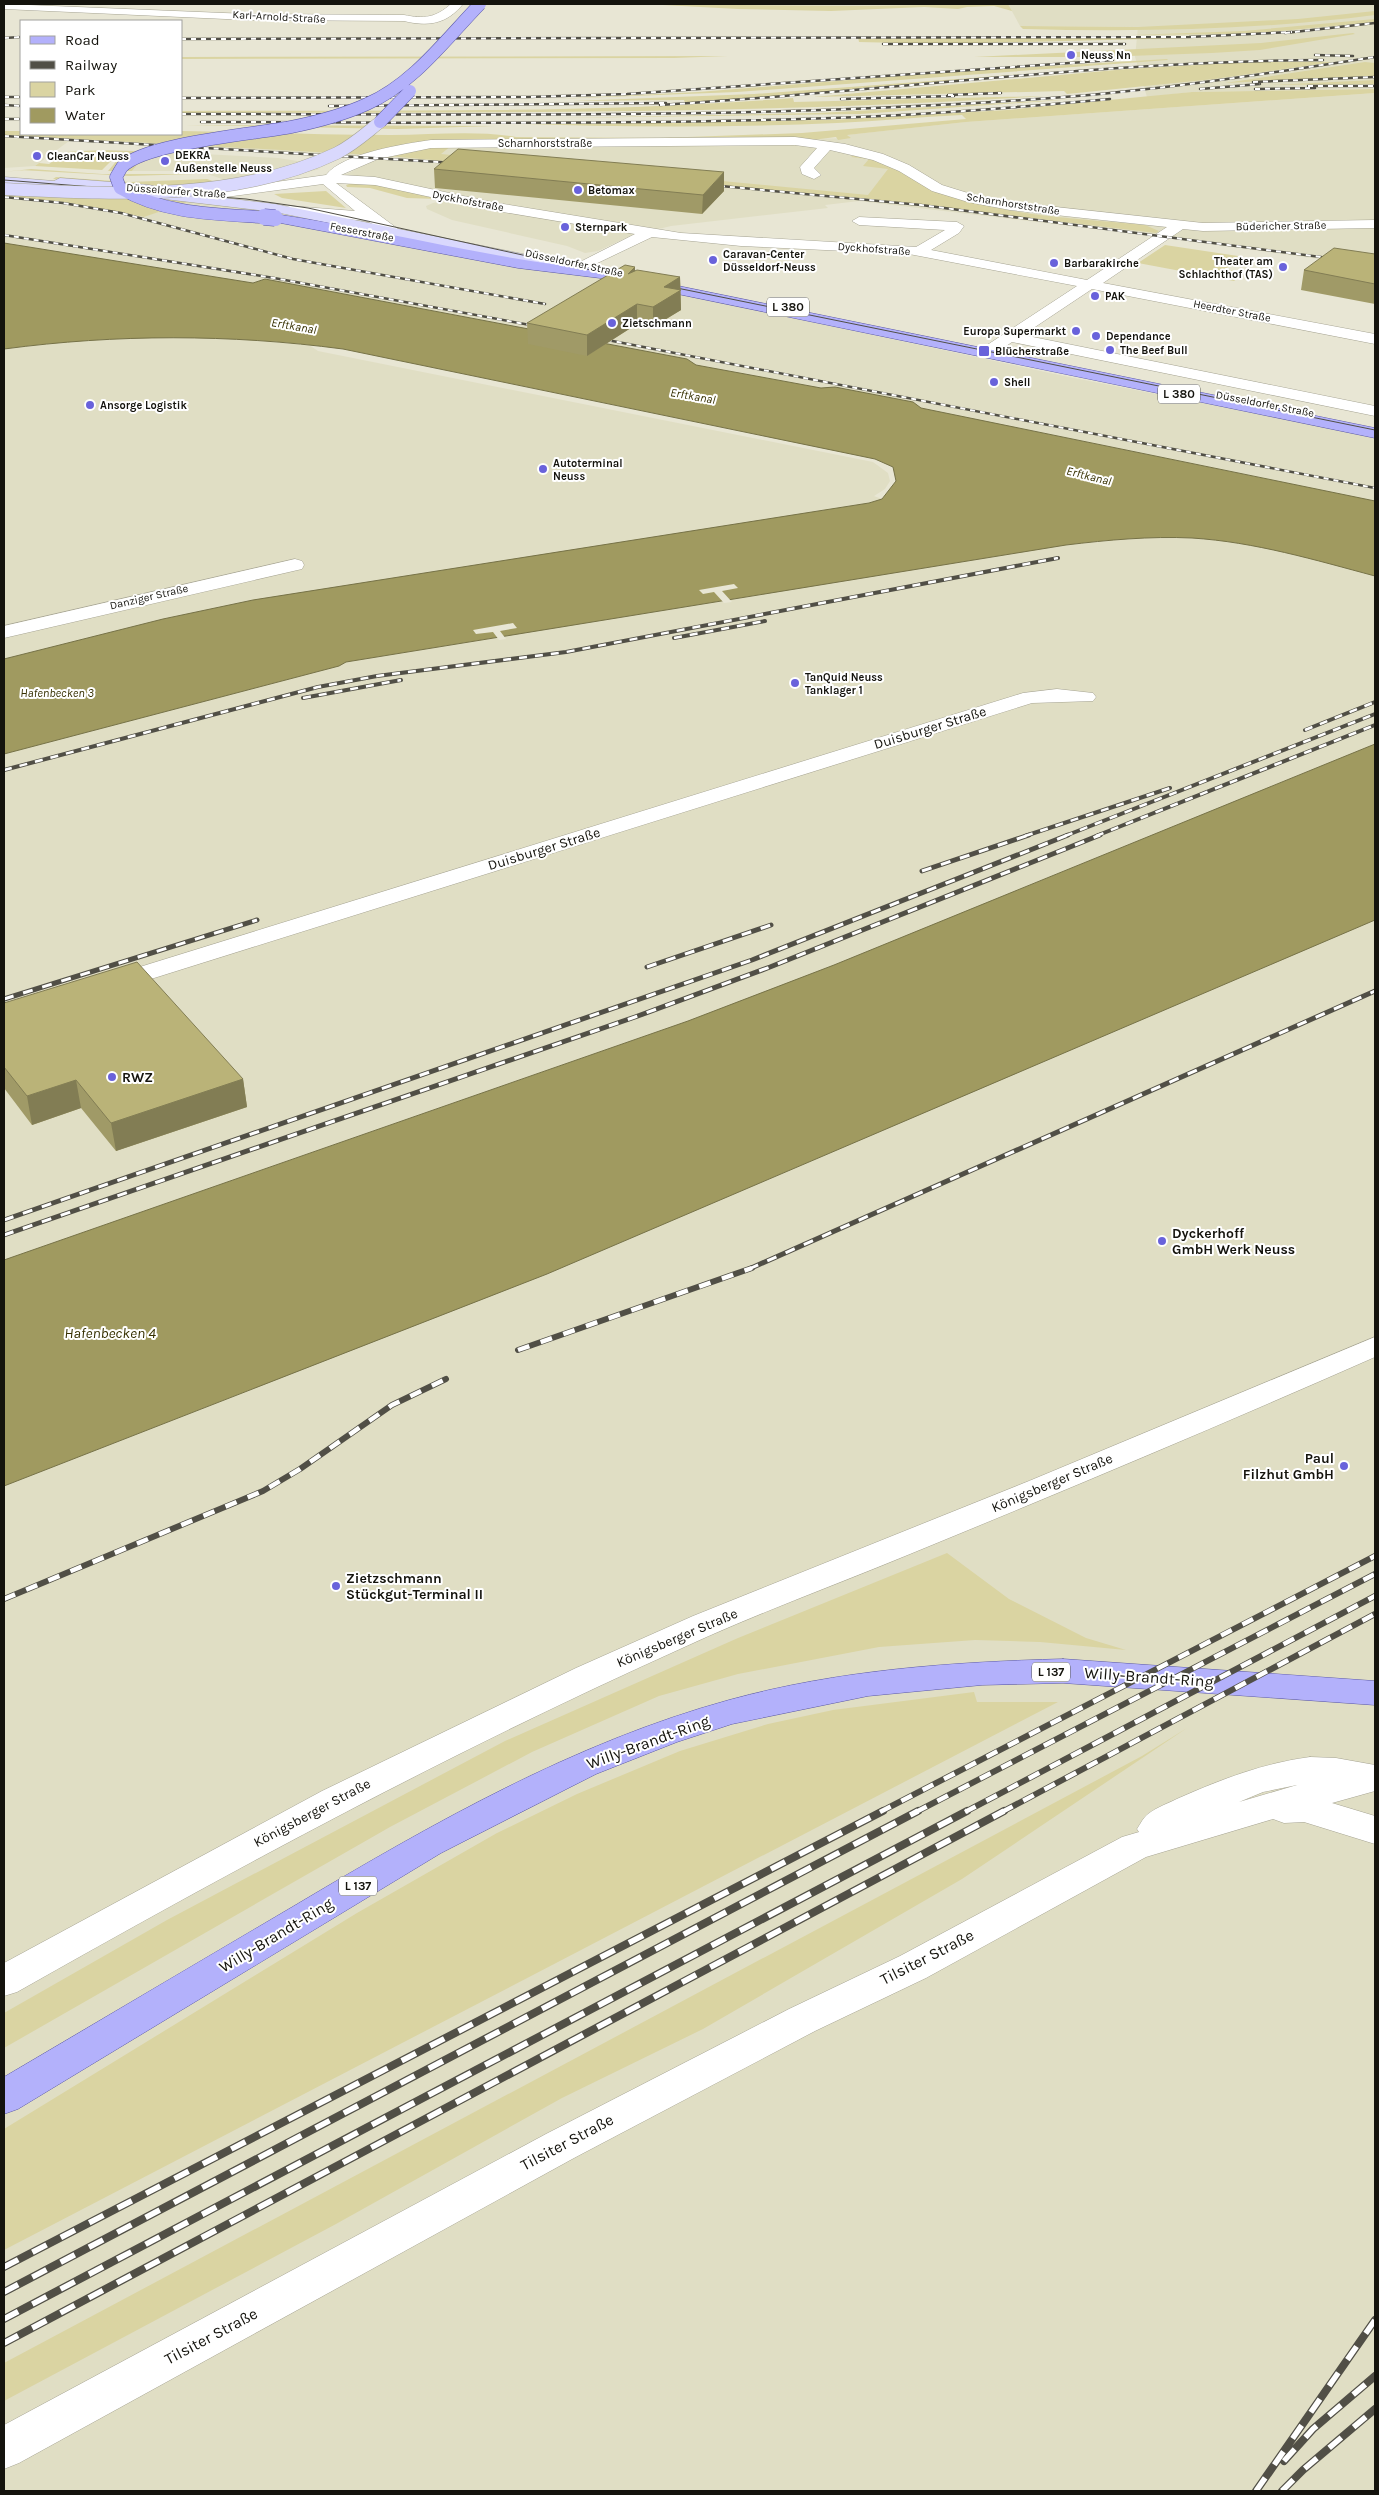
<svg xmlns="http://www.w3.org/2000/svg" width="1379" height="2495" viewBox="0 0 1379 2495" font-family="Karla,sans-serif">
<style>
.built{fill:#e0dec4}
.green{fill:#dad4a2}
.water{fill:#a09a60;stroke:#767247}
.pier{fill:#e8e6d4}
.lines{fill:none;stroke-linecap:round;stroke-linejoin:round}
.street-casing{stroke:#a6a493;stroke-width:1}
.secondary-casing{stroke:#a6a493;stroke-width:1}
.primary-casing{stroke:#5a58a6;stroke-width:1}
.street{fill:#fff;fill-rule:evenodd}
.secondary{fill:#d9d8fd;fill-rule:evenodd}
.primary{fill:#b3b1fb;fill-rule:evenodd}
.tram{stroke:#514f46;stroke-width:1}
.rail-far4-casing{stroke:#514f46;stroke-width:2.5}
.rail-far3-casing{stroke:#514f46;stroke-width:4}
.rail-far2-casing{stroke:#514f46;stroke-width:5}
.rail-far1-casing{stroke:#514f46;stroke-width:6}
.rail-casing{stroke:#514f46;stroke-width:8}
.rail-far4{stroke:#fff;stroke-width:2;stroke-dasharray:5;stroke-linecap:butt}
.rail-far3{stroke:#fff;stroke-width:2.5;stroke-dasharray:8;stroke-linecap:butt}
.rail-far2{stroke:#fff;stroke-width:3;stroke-dasharray:10;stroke-linecap:butt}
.rail-far1{stroke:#fff;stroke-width:4.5;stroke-dasharray:12;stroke-linecap:butt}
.rail{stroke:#fff;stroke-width:5.5;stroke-dasharray:16;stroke-linecap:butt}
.secondary-bridge-casing{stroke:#a6a493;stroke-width:13;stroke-linecap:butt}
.primary-bridge-far1-casing{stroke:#5a58a6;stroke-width:13;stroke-linecap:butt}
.primary-bridge-casing{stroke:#5a58a6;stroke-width:17;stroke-linecap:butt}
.secondary-bridge{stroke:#d9d8fd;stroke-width:12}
.primary-bridge-far1{stroke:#b3b1fb;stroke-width:12}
.primary-bridge{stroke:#b3b1fb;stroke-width:16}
.wall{fill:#a09a67}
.shaded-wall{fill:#827d54}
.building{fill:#bab378;stroke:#827d54}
.poi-dot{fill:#6962db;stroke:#fff;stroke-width:2}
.labels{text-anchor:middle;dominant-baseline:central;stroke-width:4;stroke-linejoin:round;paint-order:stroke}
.far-street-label{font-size:11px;fill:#14130d;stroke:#fff}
.far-poi-label{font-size:11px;font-weight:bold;fill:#14130d;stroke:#fff;text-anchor:start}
.shield{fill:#fff;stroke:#5a5a56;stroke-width:1}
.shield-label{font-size:12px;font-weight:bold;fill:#14130d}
.far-water-label{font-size:12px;font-style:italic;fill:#363000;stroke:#fff}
.street-label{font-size:14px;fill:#14130d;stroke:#fff}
.poi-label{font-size:14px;font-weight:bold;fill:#14130d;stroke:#fff;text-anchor:start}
.water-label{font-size:15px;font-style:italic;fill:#363000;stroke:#fff}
.near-street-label{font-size:16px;fill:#14130d;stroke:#fff}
</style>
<rect width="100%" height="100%" fill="#e8e6d4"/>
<path class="built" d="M690,4H915L850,6Z
M1008,4H1375V89L1192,92L1147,97L1135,57L1138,27L1020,26Z
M1375,93V267L1149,235L859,201L825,205L828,208L671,226L630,236L598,251L585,253L567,246L452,220L427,209L426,206L433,203L456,198L345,175L378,158L69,141L35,166L4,168V138L69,141L72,138L331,152L431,146L850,138L846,135L966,122Z
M164,152L278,158L304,162L320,169L245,187L199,171H132L137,165Z
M4,198L89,208L137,219L194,200L235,205L531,268L604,279L685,295L1069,377L1375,437V501L921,408L913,402L835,387L821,389L696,365L687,359L266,279L253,283L4,244Z
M135,337H212L309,345L318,351L873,462L888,473L890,481L885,489L874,496L882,499L869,503L253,600L163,619L4,659V349L89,339Z
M1153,537L1193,538L1240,543L1283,551L1375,576V744L834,965L688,1021L4,1260V754L339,666L346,662L1066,545Z
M1375,920V2491H4V1486L547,1274Z"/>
<path class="green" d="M644,4L850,6L1008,4L1012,11L994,6L967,7L958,9L924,7L831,11L738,9Z
M1375,11V15C1258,30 1140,32 1023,29L1020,26L1138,27L1298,19Z
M1375,19V22L1250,34L1131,35L1244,31Z
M1353,33L1355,34L1260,50L1212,53L1101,57H974L1261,43Z
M858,37L1187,38L941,44L859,42Z
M728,56L674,58L181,59V57Z
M1167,59L1168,60L737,92L554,99L698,92L948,72Z
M1253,62H1334L1214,79L1067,94L1064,91L813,97L1127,69Z
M1365,62L1375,63V76L1225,83Z
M1038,73L720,101L685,103L684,100L572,101L754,94Z
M1375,80V84L1269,85Z
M1375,89V93L966,122L847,135L851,138L838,140L836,137L812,140L451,141L371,155L4,135V131H21V134H181V131C251,132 321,135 391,135C433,135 475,130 516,137L660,138L802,133L966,119L962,115C920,117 879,121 837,123C724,128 610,127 496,123L831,120L1007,110L1192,92Z
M1044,96C757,115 469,112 181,113V111C385,110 589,114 793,98L794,102Z
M1076,99L860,114L557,118L818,113Z
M185,125L495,126L397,129Z
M451,146L441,154L868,195L888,169L863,166L869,159L851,157L856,154C894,163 925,189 964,200C1022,217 1085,219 1145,225L1159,231L1156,233L871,199L388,156L432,147Z
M101,150L164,152L137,165L132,171H108L119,158L113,159L102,170L35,166L39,163L49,164L66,152Z
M31,169L102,174H195L129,176L20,170L4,172Z
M56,177L129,182L207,179L239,190H189L53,179Z
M355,182L385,186L438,199L407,198L370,188L347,187L346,185Z
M326,191L346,208L282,198L274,194Z
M4,194L155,197L194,200L144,217L64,202L4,196Z
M1165,245L1238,256L1226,269L1244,273L1234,281L1138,263Z
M947,1553L1009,1599L1086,1638L1126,1650L1040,1642L975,1640L879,1647L738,1674L659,1696L532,1752L390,1827L4,2048V2013L167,1920L505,1741L738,1638Z
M974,1692L977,1702H1058L4,2250V2129L357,1913L497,1833L577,1794L680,1751L768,1724L833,1710Z
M1187,1728L962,1879L703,2029L562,2098L336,2224L4,2401V2363L1142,1756Z"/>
<path class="water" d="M4,243L253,283L265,279L687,359L696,365L821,388L835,387L913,402L921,408L1375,501V576C1315,560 1255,542 1192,538C1150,536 1108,540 1066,545L346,662L339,666L4,754V659L163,619L253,600L869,503L882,499L896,481L893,467L875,459L343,349C229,334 117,334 4,349Z
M1375,744V920L547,1274L4,1486V1260L688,1021L834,965Z"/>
<path class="pier" d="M734,584L738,588L722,591L732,602L724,603L714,592L703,594L699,590Z
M513,623L517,628L500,631L506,639L499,640L493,632L476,634L473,630Z"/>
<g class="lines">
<defs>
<path id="street" d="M4,4L248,14L404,15C424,19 435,18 451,4H463C447,24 428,27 404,21L248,20L4,9Z
M795,137L845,144L883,154L909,165L942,185L971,194L1010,202L1203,223L1375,220V228L1203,231L1183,229L1103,283L1375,334V344L1092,289L1023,335L1375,406V416L1012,342L990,357H978L976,354L978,351L1077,286L909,254L741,246L652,237L585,269L580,268L578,265L580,262L635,234L491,210L375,185L336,183L402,232L395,236L367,221L285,213L283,210L285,207L290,206L355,211L323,184L218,198L211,194L218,190L326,175C343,153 404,144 431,140ZM795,145L817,148L800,167L802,174L814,179L821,175L814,168L830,150L873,160L899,171L932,191L968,202L1010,210L1167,227L1087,280L931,250L959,233L964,226L957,222L859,217L852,221L859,225L945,230L916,247L681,233L491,202L375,177L341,175L378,159L431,148Z
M295,559L302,561L304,565L302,569L4,638V626Z
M1057,689L1093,693L1096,697L1093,701L1032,703L119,989L110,991L101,989L98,984L101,979L1023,693Z
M1375,1337V1357C1221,1425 1066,1490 910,1554C833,1586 755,1614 680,1649C453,1751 234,1869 17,1992L4,1996V1963L322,1791L576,1668L693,1616L1029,1481Z
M1310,1757L1336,1758L1375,1765V1791L1332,1803L1375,1816V1844L1304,1822L1284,1823L1273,1819L1146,1857L926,1978L815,2031L574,2158L19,2463L4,2469V2425L546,2134L789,2009L900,1956L1122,1837L1139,1832L1137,1829C1141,1823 1143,1818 1148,1814C1157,1807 1169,1803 1179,1798C1222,1779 1264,1763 1310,1757ZM1297,1785L1239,1802L1263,1792Z"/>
<path id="secondary" d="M4,177L54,181L60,178L149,185L154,186L155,190L275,204L587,267L594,271L587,275L275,212L147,197L142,196L141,192L83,188L77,191L4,185Z"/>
<path id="primary" d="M275,214C384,230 490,259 600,270L1375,428V438L600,278L518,268L270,221L268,218Z
M1063,1659L1375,1681V1705L1063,1683L982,1685L868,1696L732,1724L677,1742L596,1774L441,1853L18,2109L4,2114V2077C101,2020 197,1963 294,1906C432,1824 573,1743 729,1700C838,1670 951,1662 1063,1659Z"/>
</defs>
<use href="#street" class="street-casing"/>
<use href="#secondary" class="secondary-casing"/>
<use href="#primary" class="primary-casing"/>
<use href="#street" class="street"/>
<use href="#secondary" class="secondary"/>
<use href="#primary" class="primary"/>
<path class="tram" d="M4,180L246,199L308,208L623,277
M667,286L1375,430"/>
<defs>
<path id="rail-far4" d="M1285,33L1375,23
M4,38L21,37
M181,39L1189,37L1292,32
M883,44H1125
M1315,55L1353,56
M1253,82L1375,77
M1308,86H1375
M1200,89L1260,84
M1255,89L1315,88
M948,95L1001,93
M4,97H21
M181,98L528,97L627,94L1113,60
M841,99L954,96
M4,105L21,106
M660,105C881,92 1101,61 1323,60
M329,106L666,103
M181,114C480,114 779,120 1077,96C1177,88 1276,72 1375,57
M4,119H21
M201,122C428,122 655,126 882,116C958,112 1034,106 1110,99
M4,136L456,163
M710,185L921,205L1336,259
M4,197L63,203L121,213L293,259L545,304
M4,235L274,278L541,327
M597,338L1375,488"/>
<path id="rail-far3" d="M674,638L765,621
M303,698L401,680
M1305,730L1375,702
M4,770L318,687L377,676L566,652L1058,558
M1025,836L1170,788
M1065,836L1375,714
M1096,836L1375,725"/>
<path id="rail-far2" d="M922,871L1029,835
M647,967L771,925
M4,999L257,920
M4,1220L752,960L1068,835
M4,1235L635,1017L770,967L1100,835
M749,1269L1375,991"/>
<path id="rail-far1" d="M518,1350L752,1268
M4,1599L263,1491L300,1469L392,1405L446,1379
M880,1812L1375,1556
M916,1812L1375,1574
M965,1812L1375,1596
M1002,1812L1375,1614"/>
<path id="rail" d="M4,2267L883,1811
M4,2292L918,1811
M4,2319L967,1811
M4,2343L1004,1811
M1284,2461L1313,2429L1375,2376
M1256,2491L1375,2320
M1282,2491L1303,2470L1375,2409"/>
</defs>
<use href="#rail-far4" class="rail-far4-casing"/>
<use href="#rail-far3" class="rail-far3-casing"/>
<use href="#rail-far2" class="rail-far2-casing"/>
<use href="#rail-far1" class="rail-far1-casing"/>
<use href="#rail" class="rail-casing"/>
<use href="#rail-far4" class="rail-far4"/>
<use href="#rail-far3" class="rail-far3"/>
<use href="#rail-far2" class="rail-far2"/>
<use href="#rail-far1" class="rail-far1"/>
<use href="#rail" class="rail"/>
<defs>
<path id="secondary-bridge" d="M4,189C114,194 235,202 337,153C353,145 366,133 380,122"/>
<path id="primary-bridge-far1" d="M380,122L410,91
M275,218C222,214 167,216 120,188L116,177C118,174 120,170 122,167C145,143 255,134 291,127C316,122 343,115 367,104C413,84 446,39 480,4"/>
<path id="primary-bridge" d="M264,217L275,218"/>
</defs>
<use href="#secondary-bridge" class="secondary-bridge-casing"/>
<use href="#primary-bridge-far1" class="primary-bridge-far1-casing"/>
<use href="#primary-bridge" class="primary-bridge-casing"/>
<use href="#secondary-bridge" class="secondary-bridge"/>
<use href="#primary-bridge-far1" class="primary-bridge-far1"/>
<use href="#primary-bridge" class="primary-bridge"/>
</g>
<path class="wall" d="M434,169L724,191L702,214L435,188Z
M1375,254V304L1301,290L1304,270Z
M635,267V271L680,277L681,310L653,327L637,324L587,356L528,344L527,323Z
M4,1003L243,1079L247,1107L116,1151L81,1108L32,1125L4,1088Z"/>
<path class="shaded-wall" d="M724,172V191L702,214L703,195Z
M635,267V287L628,274Z
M680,277L681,310L653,327V307L664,287Z
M637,304V324L587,356V335Z
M243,1079L247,1107L116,1151L111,1123Z
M76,1080L81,1108L32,1125L27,1096Z"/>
<path class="building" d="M458,149L724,172L703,195L434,169Z
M1334,248L1375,254V284L1304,270Z
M625,265L635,267L628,274L637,270L680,277L664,287L681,290L653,307L637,304L587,335L527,323Z
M137,962L243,1079L111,1123L76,1080L27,1096L4,1067V1003Z"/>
<g class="poi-dot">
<circle cx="1071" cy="55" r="5"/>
<circle cx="37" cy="156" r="5"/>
<circle cx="165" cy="161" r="5"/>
<circle cx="578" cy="190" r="5"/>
<circle cx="565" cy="227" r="5"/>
<circle cx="713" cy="260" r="5"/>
<circle cx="1054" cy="263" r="5"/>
<circle cx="1283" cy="267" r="5"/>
<circle cx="1095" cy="296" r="5"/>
<circle cx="612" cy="323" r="5"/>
<circle cx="1076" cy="331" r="5"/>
<circle cx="1096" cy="336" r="5"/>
<circle cx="1110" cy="350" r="5"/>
<rect x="978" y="345" width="12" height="12" rx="2.5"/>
<circle cx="994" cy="382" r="5"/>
<circle cx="90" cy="405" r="5"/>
<circle cx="543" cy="469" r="5"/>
<circle cx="795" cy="683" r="5"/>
<circle cx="112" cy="1077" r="5"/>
<circle cx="1162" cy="1241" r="5"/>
<circle cx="1344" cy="1466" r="5"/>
<circle cx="336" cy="1586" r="5"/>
</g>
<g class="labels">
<g class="far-street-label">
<text transform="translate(279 17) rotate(3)">Karl-Arnold-Straße</text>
<text x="545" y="143">Scharnhorststraße</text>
<text transform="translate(176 191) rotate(4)">Düsseldorfer Straße</text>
<text transform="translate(468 201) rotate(11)">Dyckhofstraße</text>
<text transform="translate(1013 204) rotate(9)">Scharnhorststraße</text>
<text transform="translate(1281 226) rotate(-1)">Büdericher Straße</text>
<text transform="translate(362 232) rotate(11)">Fesserstraße</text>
<text transform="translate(874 249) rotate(4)">Dyckhofstraße</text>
<text transform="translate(574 263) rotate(12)">Düsseldorfer Straße</text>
<text transform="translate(1232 311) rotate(11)">Heerdter Straße</text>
<text transform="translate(1265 404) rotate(11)">Düsseldorfer Straße</text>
<text transform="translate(149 597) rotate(-13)">Danziger Straße</text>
</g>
<g class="far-poi-label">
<text x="1081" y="55">Neuss Nn</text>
<text x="175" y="155">DEKRA<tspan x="175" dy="13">Außenstelle Neuss</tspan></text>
<text x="47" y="156">CleanCar Neuss</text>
<text x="588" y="190">Betomax</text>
<text x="575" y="227">Sternpark</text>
<text x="723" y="254">Caravan-Center<tspan x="723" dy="13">Düsseldorf-Neuss</tspan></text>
<text x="1273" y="261" text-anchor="end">Theater am<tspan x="1273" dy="13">Schlachthof (TAS)</tspan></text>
<text x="1064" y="263">Barbarakirche</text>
<text x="1105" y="296">PAK</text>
<text x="622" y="323">Zietschmann</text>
<text x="1066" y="331" text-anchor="end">Europa Supermarkt</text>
<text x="1106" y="336">Dependance</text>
<text x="1120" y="350">The Beef Bull</text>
<text x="995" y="351">Blücherstraße</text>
<text x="1004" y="382">Shell</text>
<text x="100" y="405">Ansorge Logistik</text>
<text x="553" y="463">Autoterminal<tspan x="553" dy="13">Neuss</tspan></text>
<text x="805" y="677">TanQuid Neuss<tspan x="805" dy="13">Tanklager 1</tspan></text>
</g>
<g class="shield">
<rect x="767" y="297.5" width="42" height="19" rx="4"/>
<rect x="1158" y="384.5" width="42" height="19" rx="4"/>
<rect x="1032" y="1662.5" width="38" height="19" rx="4"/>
<rect x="339" y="1876.5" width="38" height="19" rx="4"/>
</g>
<g class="shield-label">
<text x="788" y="307">L 380</text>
<text x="1179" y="394">L 380</text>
<text x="1051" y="1672">L 137</text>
<text x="358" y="1886">L 137</text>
</g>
<g class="far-water-label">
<text transform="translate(294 326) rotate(10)">Erftkanal</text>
<text transform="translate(693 396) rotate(10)">Erftkanal</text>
<text transform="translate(1089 476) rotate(14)">Erftkanal</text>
<text x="57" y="693">Hafenbecken 3</text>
</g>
<g class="street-label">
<text transform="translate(930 728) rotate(-17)">Duisburger Straße</text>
<text transform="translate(544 849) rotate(-17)">Duisburger Straße</text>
<text transform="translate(1052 1483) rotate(-23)">Königsberger Straße</text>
<text transform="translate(677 1638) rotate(-23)">Königsberger Straße</text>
<text transform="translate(312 1813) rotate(-28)">Königsberger Straße</text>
</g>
<g class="poi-label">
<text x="122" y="1077">RWZ</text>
<text x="1172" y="1233">Dyckerhoff<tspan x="1172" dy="16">GmbH Werk Neuss</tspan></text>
<text x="1334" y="1458" text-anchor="end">Paul<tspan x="1334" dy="16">Filzhut GmbH</tspan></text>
<text x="346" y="1578">Zietzschmann<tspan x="346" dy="16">Stückgut-Terminal II</tspan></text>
</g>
<g class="water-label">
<text x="110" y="1333">Hafenbecken 4</text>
</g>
<g class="near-street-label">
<text transform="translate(1149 1677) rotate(4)">Willy-Brandt-Ring</text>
<text transform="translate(648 1742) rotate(-20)">Willy-Brandt-Ring</text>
<text transform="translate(276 1935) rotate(-31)">Willy-Brandt-Ring</text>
<text transform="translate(927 1957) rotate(-27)">Tilsiter Straße</text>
<text transform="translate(567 2142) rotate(-28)">Tilsiter Straße</text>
<text transform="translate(211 2336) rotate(-28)">Tilsiter Straße</text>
</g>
</g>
<rect width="1379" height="2495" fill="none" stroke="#14130d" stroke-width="10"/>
<rect x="20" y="20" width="162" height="115" fill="#ffffff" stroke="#a1a19e"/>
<rect x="30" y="36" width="25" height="8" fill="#b3b1fb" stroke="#a1a19e"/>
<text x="65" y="45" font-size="15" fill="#14130d">Road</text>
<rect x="30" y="61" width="25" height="8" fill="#514f46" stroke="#a1a19e"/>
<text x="65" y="70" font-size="15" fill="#14130d">Railway</text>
<rect x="30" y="82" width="25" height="15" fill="#dad4a2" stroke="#a1a19e"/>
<text x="65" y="95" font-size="15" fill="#14130d">Park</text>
<rect x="30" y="108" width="25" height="15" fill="#a09a60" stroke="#a1a19e"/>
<text x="65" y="120" font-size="15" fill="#14130d">Water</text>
</svg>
